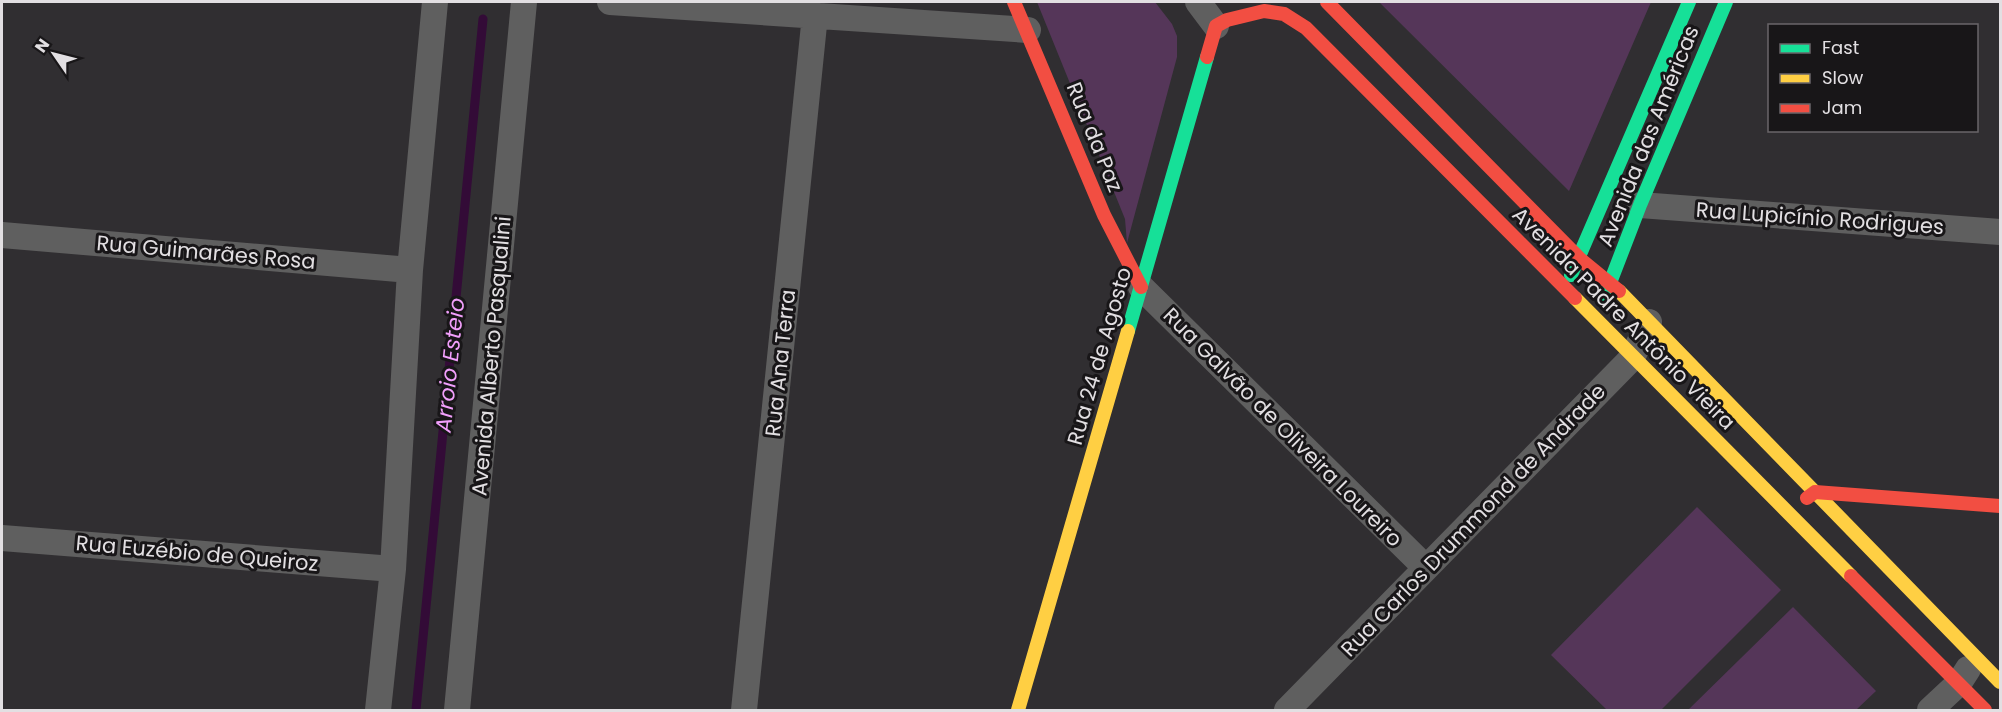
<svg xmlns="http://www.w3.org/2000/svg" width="2002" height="712" viewBox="0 0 2002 712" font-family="Poppins,sans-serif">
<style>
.green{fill:#553659}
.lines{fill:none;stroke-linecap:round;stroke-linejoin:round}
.stream{stroke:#330b37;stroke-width:9}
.street{stroke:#5f5f5f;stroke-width:26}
.fast{stroke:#16e098;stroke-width:14}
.slow{stroke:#ffcf43;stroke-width:14}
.jam{stroke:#f24e42;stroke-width:14}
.labels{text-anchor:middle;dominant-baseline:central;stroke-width:6;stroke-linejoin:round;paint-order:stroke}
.street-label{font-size:21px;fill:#e2dfe2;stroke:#181618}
.water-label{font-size:22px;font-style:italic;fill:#f19ffb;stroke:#181618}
</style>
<rect width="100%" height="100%" fill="#302e31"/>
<path class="green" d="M1037,2H1155L1172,24L1177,36V57L1127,243L1125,219Z
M1379,2H1651L1569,191Z
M1697,507L1781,590L1661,710H1607L1551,655Z
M1793,607L1876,691L1856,710H1688Z"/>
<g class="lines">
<path class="stream" d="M416,710L483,19"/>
<path class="street" d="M610,2L1028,30
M1198,2L1216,26
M1640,205L2000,232
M2,235L410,270
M1141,287L1425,567
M2,538L393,569
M378,710L393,569L410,270L435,2
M457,710L524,2
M744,710L815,15
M1287,710L1632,358L1649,322
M1930,710L1959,683L1968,669"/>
<path class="fast" d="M1571,275L1689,2
M1603,301L1640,205L1726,2
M1128,331L1207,57"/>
<path class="slow" d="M1619,291L2000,682
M1575,298L1851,576
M1018,710L1128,331"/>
<path class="jam" d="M1014,2L1104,215L1141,287
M1327,2L1580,259L1619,291
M1207,57L1216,26L1227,20L1264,11L1284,14L1306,28L1575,298
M1807,498L1815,492L2000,506
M1851,576L1985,710"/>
</g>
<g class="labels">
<g class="street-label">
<text transform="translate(1648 136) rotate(-68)">Avenida das Américas</text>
<text transform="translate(1095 137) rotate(68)">Rua da Paz</text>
<text transform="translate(1820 218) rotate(4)">Rua Lupicínio Rodrigues</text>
<text transform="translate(206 252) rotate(5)">Rua Guimarães Rosa</text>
<text transform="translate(1624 318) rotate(45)">Avenida Padre Antônio Vieira</text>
<text transform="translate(491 356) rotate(-85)">Avenida Alberto Pasqualini</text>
<text transform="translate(1099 356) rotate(-74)">Rua 24 de Agosto</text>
<text transform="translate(780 363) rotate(-84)">Rua Ana Terra</text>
<text transform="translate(1283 427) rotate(45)">Rua Galvão de Oliveira Loureiro</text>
<text transform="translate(1473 520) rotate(-46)">Rua Carlos Drummond de Andrade</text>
<text transform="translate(197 553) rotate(5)">Rua Euzébio de Queiroz</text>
</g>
<g class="water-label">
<text transform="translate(450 365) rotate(-84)">Arroio Esteio</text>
</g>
</g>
<rect width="2002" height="712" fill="none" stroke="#e2dfe2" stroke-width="6"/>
<rect x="1768" y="24" width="210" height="108" fill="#181618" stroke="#696669" stroke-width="1.5"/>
<rect x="1780" y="44" width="30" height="9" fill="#16e098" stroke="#696669" stroke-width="1.5"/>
<text x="1822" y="54" font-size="18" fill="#e2dfe2">Fast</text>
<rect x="1780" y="74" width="30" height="9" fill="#ffcf43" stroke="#696669" stroke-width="1.5"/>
<text x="1822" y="84" font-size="18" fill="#e2dfe2">Slow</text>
<rect x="1780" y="104" width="30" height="9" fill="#f24e42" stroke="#696669" stroke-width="1.5"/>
<text x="1822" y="114" font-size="18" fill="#e2dfe2">Jam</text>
<g transform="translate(54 54) rotate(305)" stroke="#181618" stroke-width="4.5" paint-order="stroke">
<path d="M0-4.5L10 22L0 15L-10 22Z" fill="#e2dfe2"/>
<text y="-9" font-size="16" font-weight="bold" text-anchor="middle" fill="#e2dfe2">N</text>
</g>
</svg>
